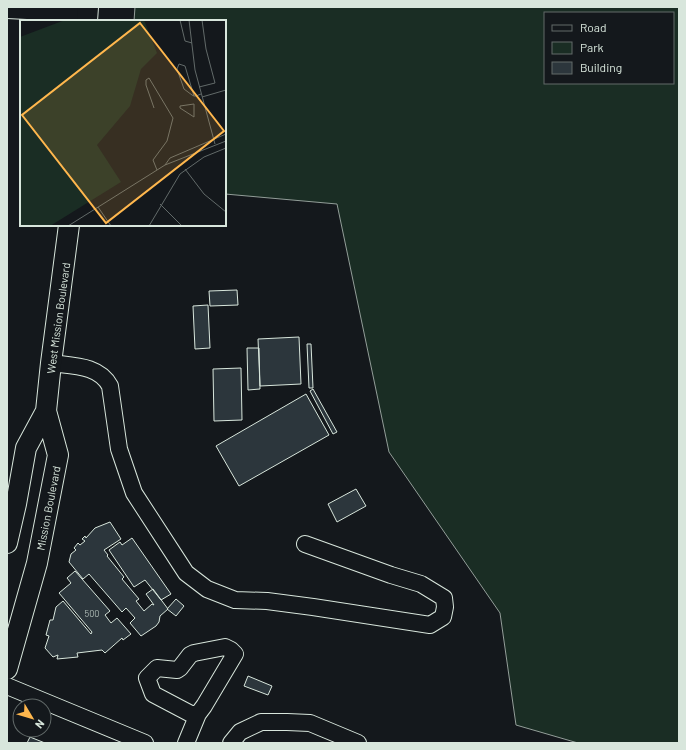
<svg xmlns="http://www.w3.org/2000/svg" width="686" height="750" viewBox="0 0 686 750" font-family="Barlow,sans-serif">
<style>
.green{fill:#1a2d24;stroke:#939e99;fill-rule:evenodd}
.building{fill:#2c363c;stroke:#d8e6dc}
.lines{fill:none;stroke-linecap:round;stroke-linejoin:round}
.minor-casing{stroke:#d8e6dc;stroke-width:18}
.major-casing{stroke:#d8e6dc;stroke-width:22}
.minor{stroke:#14181c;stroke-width:16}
.major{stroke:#14181c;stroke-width:20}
.labels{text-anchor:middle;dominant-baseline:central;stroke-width:3;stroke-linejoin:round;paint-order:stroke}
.number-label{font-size:9px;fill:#adbab4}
.street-label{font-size:11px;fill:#d8e6dc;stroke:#14181c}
.inset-road{fill:none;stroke:#626a69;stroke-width:1}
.view{fill:#ffb74d;fill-opacity:0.15;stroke:#ffb74d;stroke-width:2}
.inset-edge{fill:none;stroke:#d8e6dc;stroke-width:2}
</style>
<rect width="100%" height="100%" fill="#14181c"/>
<path class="green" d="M135,7H679V743H578L516,725L500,613L389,452L337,204L225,194V21H134ZM545,13H673V83H545Z"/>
<path class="building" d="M237,290L238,305L210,306L209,291Z
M208,305L210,348L195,349L193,306Z
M299,337L301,384L260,386L258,339Z
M307,344H311L313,388H309Z
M247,348H259L260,389L248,390Z
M241,368L242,420L214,421L213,369Z
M313,389L337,432L333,434L310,391Z
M306,394L329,435L239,486L216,446Z
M356,489L366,506L337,522L328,504Z
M110,522L121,539L104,550L108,555L107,556L124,577L122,579L139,599L136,601L144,611L152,604L154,605L146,594L153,589L168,609L160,616L159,622L156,626L141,636L130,623L135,618L126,608L122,612L89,574L83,579L69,562L71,554L76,550L74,548L78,543L80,545L85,541L82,539L85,536L86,538L95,528Z
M132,538L171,594L161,600L145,580L134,587L109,550L120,542L122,545Z
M75,571L110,611L105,615L111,623L117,618L131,634L123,640L122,638L105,653L102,650L77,653L78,657L57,659L58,655L53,657L45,648L49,636L46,635L50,620H53L56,607L63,601L91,634L92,632L59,593L71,583L67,578Z
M176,599L184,606L176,616L167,609Z
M248,676L272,686L268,695L244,686Z
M30,737L45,743H27Z"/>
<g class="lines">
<defs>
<path id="minor" d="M7,10L88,14
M51,363C73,366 99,365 110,386L119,449L134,493L186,573L207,589L235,600L267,601L313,607L430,625L443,617L445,607L444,598L421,584L391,575L305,544
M225,647L231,650L235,654L204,706L198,714H191L153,694L147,678L157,668L177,670L180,668L190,655L194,653Z
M7,686L145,743
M186,743L198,714
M231,743L240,732L261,722H287L310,723L358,743"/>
<path id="major" d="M87,21L88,7
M7,543L16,504L26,448L46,411
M7,669L37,563L58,455L46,411L51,363L69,225"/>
</defs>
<use href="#minor" class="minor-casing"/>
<use href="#major" class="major-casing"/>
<use href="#minor" class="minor"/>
<use href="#major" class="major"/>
</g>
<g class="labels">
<g class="number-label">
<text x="92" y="613">500</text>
</g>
<g class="street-label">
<text transform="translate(58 318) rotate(-82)">West Mission Boulevard</text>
<text transform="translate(48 508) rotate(-79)">Mission Boulevard</text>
</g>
</g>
<g transform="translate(20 20)">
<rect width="206" height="206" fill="#14181c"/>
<path d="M45,0H124L137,33L121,49L110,86L77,125L101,162L30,206H0V17Z" fill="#1a2d24"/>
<path class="inset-road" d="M160,0L165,21L172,23M169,0L175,50L195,124M179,67L195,63L186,29L182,0M174,76L165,46L159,44L157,49L164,69L172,75L174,76H176L181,74M182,77L206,70M174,84V97L160,88V86ZM134,88L126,65V60L129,58L153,98L147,121L133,140L137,150M145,145L206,121M165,149L184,174L206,192M140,184L162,206M78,187L91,206M48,206L145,145L150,138L206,114M129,206L160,154L184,137L206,128"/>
<path class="view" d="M120,3L204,111L86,203L2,95Z"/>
<rect width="206" height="206" class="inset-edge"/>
</g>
<rect width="686" height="750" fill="none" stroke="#d8e6dc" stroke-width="16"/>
<rect x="544" y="12" width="130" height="72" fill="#14181c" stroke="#626a69"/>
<rect x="552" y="25" width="20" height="6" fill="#14181c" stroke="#626a69"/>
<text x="580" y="32" font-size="12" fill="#d8e6dc">Road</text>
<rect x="552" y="42" width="20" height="12" fill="#1a2d24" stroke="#626a69"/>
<text x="580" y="52" font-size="12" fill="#d8e6dc">Park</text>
<rect x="552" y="62" width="20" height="12" fill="#2c363c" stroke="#626a69"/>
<text x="580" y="72" font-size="12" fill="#d8e6dc">Building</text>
<g transform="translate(32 718) rotate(128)"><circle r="19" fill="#14181c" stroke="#626a69"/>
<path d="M0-3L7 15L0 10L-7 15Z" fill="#ffb74d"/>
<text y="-6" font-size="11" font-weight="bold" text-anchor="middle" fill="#d8e6dc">N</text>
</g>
</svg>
